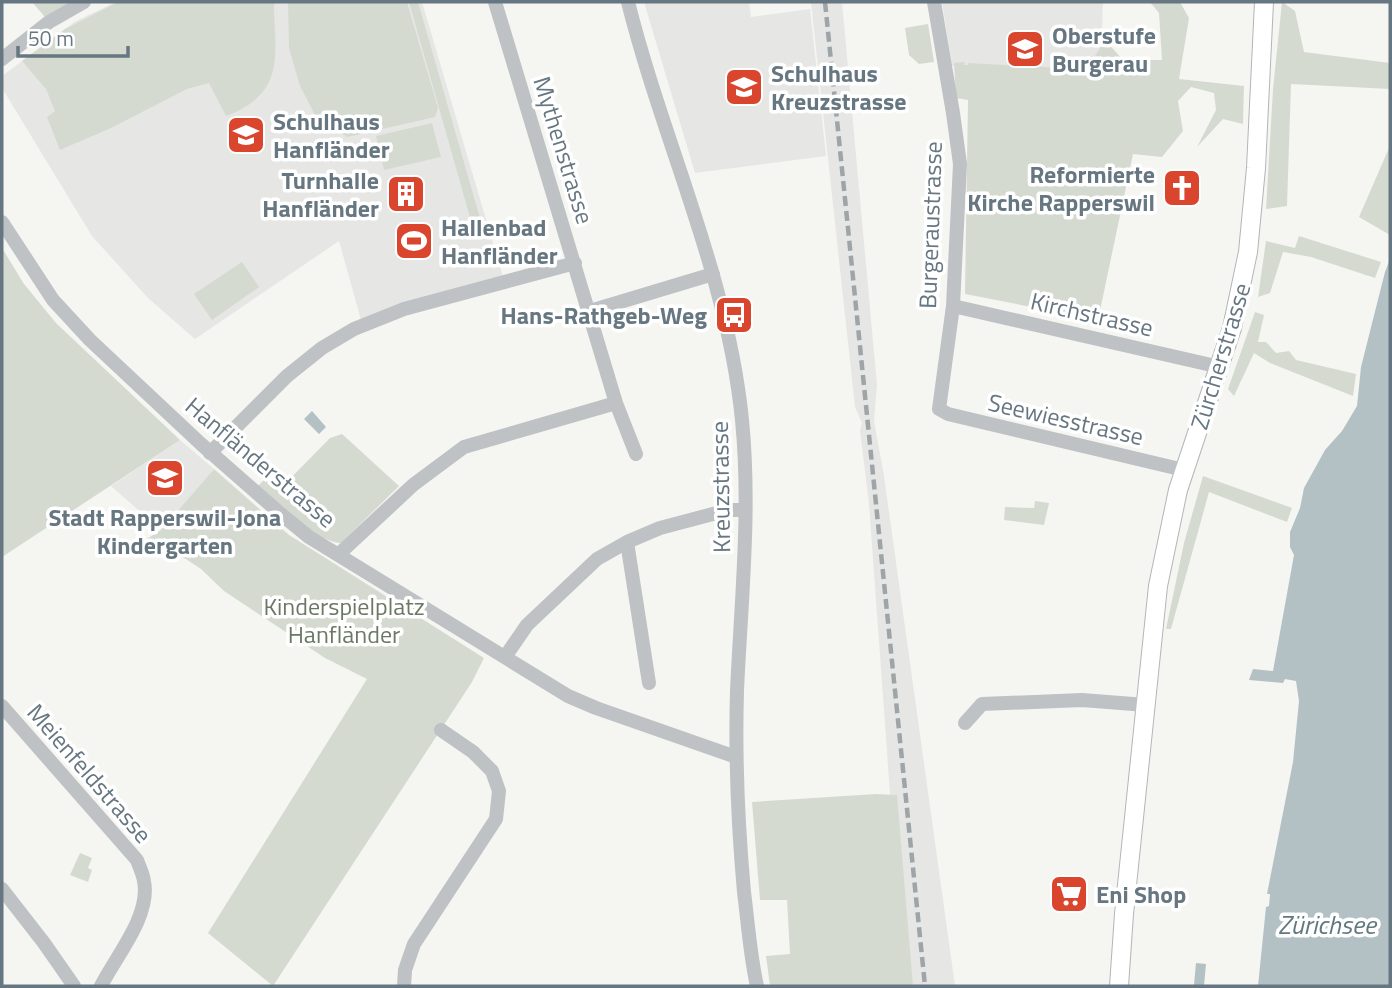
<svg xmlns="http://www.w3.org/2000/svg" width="1392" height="988" viewBox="0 0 1392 988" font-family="'Titillium Web',sans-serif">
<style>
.built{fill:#e6e6e5}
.green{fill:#d5dad1}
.water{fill:#b3c1c4}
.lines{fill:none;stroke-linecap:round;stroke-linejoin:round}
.major-casing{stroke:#b2b6b9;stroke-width:20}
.minor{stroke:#bec2c5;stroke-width:14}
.major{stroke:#fff;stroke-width:18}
.rail{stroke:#9ea5a9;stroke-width:4.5;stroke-dasharray:10 5;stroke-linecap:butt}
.labels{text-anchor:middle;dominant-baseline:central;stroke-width:7;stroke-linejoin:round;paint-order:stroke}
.poi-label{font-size:24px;font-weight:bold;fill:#667781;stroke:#fff;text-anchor:start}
.street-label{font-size:24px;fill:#667781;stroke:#fff}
.park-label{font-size:24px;fill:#6a7964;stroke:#fff}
.water-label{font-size:26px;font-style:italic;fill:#61797e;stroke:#fff}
</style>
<rect width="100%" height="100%" fill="#f5f5f2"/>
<path class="built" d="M116,2H422L503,277L361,320L339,241L195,339L148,298L92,236L2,88V76L76,21Z
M644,2H749L751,17L810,9L826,156L695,173Z
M811,2H842L877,385L874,421L884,476L955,986H904L869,504L860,430L862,423L855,407Z
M942,2H1103L1100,79L952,66Z
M180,440L214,469L161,530L111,486Z"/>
<path class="green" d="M32,2H70L45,17Z
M118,2H274C274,54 288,92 226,116L209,83L187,89L111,128L60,150L47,117L55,111L46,89L22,61L65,29Z
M288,2H407L438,108L435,117L347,137L315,115L300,86L289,48Z
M409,2H418L484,232L475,235Z
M1150,2H1180L1189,18L1179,79L1244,86L1243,124L1223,119L1197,147L1216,110L1214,93L1191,87L1178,101L1183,131L1162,157L1133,154L1098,320L965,294L968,100L956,98L954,63L965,62L964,65H968V63L1062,68L1090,64L1105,40L1123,60H1162L1159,13Z
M1282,2L1295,11L1304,52L1390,63V89L1291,84L1287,206L1266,209L1273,89Z
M928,24L934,62L919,64L909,55L905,28Z
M432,123L441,157L384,170L376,136Z
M1389,148L1390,149V235L1359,217Z
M1299,236L1381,262L1375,278L1311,257L1283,252L1270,293L1258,297L1266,241L1295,248Z
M2,248L24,284L56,323L180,440L2,557Z
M242,262L259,287L212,320L194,294Z
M1255,312L1264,315L1258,342H1266L1276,353L1289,351L1296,360L1356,374L1353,396L1270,363L1254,353L1234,396L1228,389Z
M342,434L399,486L341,543C316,542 278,502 258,486L266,478L280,489L330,438Z
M214,469L289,535L484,658L472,682L273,986L208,933L367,679L325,658L224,591L201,569L186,559L142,542L161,530Z
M1203,476L1292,508L1287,522L1209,492L1171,629H1166L1184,543Z
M1035,501L1049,503L1044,525L1004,520L1005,507L1034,508Z
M876,794L897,795L913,986H770L766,956L790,954L787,900H760L752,802Z
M80,853L92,858L88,868L92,870L88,882L70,875Z"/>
<path class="water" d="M1390,259V986H1258L1266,907L1269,906L1270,894H1267L1293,762L1299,701L1296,681L1285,679L1283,683L1249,680L1253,669L1273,671L1294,555L1290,547V532L1300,508L1304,488L1325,450L1342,431L1357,406L1361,367L1385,272Z
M312,411L326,427L319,434L304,419Z
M1196,963L1206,964L1204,986L1194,985Z"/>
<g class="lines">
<defs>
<path id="major" d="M1119,986L1124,914L1158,586L1178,490L1232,328L1248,252L1256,168L1264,2"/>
</defs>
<use href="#major" class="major-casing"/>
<path class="minor" d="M495,2L616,403L636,454
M628,2C663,142 728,276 742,420C751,510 741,601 737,691C735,758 738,825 744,892C748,923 750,955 757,986
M934,2L953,113L960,164L953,306L939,409L948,414L1184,470
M2,59L49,22L84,2
M2,222L53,300L90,340L201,444L282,515L309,537L568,696L596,708L736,757
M953,306L1220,367
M590,311L713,274
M210,453L287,376L322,348L354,329L404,309L575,263
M627,542L649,683
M339,554L413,485L464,447L616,403
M505,657L527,625L597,559L627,542L660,528L728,510H745
M2,706L137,860C139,866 143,874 144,881C151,916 116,956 101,986
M965,723L982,704L1082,700L1146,705
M2,889L44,943L74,986
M404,986L405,970L414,944L496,819L499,791L492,771L473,752L441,730"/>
<use href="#major" class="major"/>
<path class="rail" d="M825,2L925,986"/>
</g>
<defs>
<symbol id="school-square" viewBox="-11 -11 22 22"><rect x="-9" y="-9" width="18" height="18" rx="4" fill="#d9452d" stroke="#fff"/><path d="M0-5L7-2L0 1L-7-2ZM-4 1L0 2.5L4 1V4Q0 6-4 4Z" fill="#fff"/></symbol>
<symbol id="church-square" viewBox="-11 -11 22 22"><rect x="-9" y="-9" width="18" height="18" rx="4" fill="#d9452d" stroke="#fff"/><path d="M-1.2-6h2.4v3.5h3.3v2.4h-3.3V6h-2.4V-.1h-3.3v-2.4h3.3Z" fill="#fff"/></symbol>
<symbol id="building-square" viewBox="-11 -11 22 22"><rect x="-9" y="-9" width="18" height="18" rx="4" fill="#d9452d" stroke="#fff"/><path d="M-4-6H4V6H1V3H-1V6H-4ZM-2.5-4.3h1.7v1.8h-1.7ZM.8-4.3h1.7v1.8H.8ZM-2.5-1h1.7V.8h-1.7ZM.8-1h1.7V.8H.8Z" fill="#fff"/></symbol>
<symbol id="stadium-square" viewBox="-11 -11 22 22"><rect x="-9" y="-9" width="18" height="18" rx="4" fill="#d9452d" stroke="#fff"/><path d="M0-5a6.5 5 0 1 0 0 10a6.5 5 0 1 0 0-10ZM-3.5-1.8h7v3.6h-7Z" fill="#fff"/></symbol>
<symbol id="bus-square" viewBox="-11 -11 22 22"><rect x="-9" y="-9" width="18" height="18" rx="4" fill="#d9452d" stroke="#fff"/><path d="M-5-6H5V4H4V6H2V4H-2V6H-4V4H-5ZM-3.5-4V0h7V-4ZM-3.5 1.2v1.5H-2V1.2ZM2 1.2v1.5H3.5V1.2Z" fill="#fff"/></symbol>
<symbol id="supermarket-square" viewBox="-11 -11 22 22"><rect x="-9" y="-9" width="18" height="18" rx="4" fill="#d9452d" stroke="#fff"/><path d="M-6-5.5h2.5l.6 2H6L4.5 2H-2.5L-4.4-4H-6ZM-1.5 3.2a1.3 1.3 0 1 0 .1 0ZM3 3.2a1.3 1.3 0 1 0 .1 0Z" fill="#fff"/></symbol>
</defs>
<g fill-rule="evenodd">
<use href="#school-square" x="1003" y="27" width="44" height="44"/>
<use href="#school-square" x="722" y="65" width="44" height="44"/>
<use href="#school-square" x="224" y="113" width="44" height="44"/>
<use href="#church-square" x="1160" y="166" width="44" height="44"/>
<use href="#building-square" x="384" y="172" width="44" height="44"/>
<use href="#stadium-square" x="392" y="219" width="44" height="44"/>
<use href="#bus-square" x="712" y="293" width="44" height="44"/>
<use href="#school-square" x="143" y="456" width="44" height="44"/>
<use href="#supermarket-square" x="1047" y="872" width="44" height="44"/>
</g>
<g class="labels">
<g class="poi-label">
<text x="1052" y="35">Oberstufe<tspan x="1052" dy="28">Burgerau</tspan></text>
<text x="771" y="73">Schulhaus<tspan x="771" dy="28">Kreuzstrasse</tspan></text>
<text x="273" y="121">Schulhaus<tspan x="273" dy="28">Hanfländer</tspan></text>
<text x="1155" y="174" text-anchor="end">Reformierte<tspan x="1155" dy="28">Kirche Rapperswil</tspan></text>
<text x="379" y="180" text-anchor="end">Turnhalle<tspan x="379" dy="28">Hanfländer</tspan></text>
<text x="441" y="227">Hallenbad<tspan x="441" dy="28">Hanfländer</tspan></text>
<text x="707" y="315" text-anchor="end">Hans-Rathgeb-Weg</text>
<text x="165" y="517" text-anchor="middle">Stadt Rapperswil-Jona<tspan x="165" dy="28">Kindergarten</tspan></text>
<text x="1096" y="894">Eni Shop</text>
</g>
<g class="street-label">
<text transform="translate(564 150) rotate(73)">Mythenstrasse</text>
<text transform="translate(930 225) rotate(-88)">Burgeraustrasse</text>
<text transform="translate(1092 314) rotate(13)">Kirchstrasse</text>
<text transform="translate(1220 356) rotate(-73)">Zürcherstrasse</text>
<text transform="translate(1066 419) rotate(13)">Seewiesstrasse</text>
<text transform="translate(261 462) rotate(40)">Hanfländerstrasse</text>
<text transform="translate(720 487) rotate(-91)">Kreuzstrasse</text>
<text transform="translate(90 773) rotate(49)">Meienfeldstrasse</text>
</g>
<g class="park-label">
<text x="344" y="606">Kinderspielplatz<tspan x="344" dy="28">Hanfländer</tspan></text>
</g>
<g class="water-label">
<text x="1327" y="924">Zürichsee</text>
</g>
</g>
<rect width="1392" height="988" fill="none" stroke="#667781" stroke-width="7"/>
<path d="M18 46v10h110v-10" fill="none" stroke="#667781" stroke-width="3.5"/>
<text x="28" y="46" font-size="21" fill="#667781" stroke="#ffffff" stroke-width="5" paint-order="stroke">50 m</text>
</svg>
